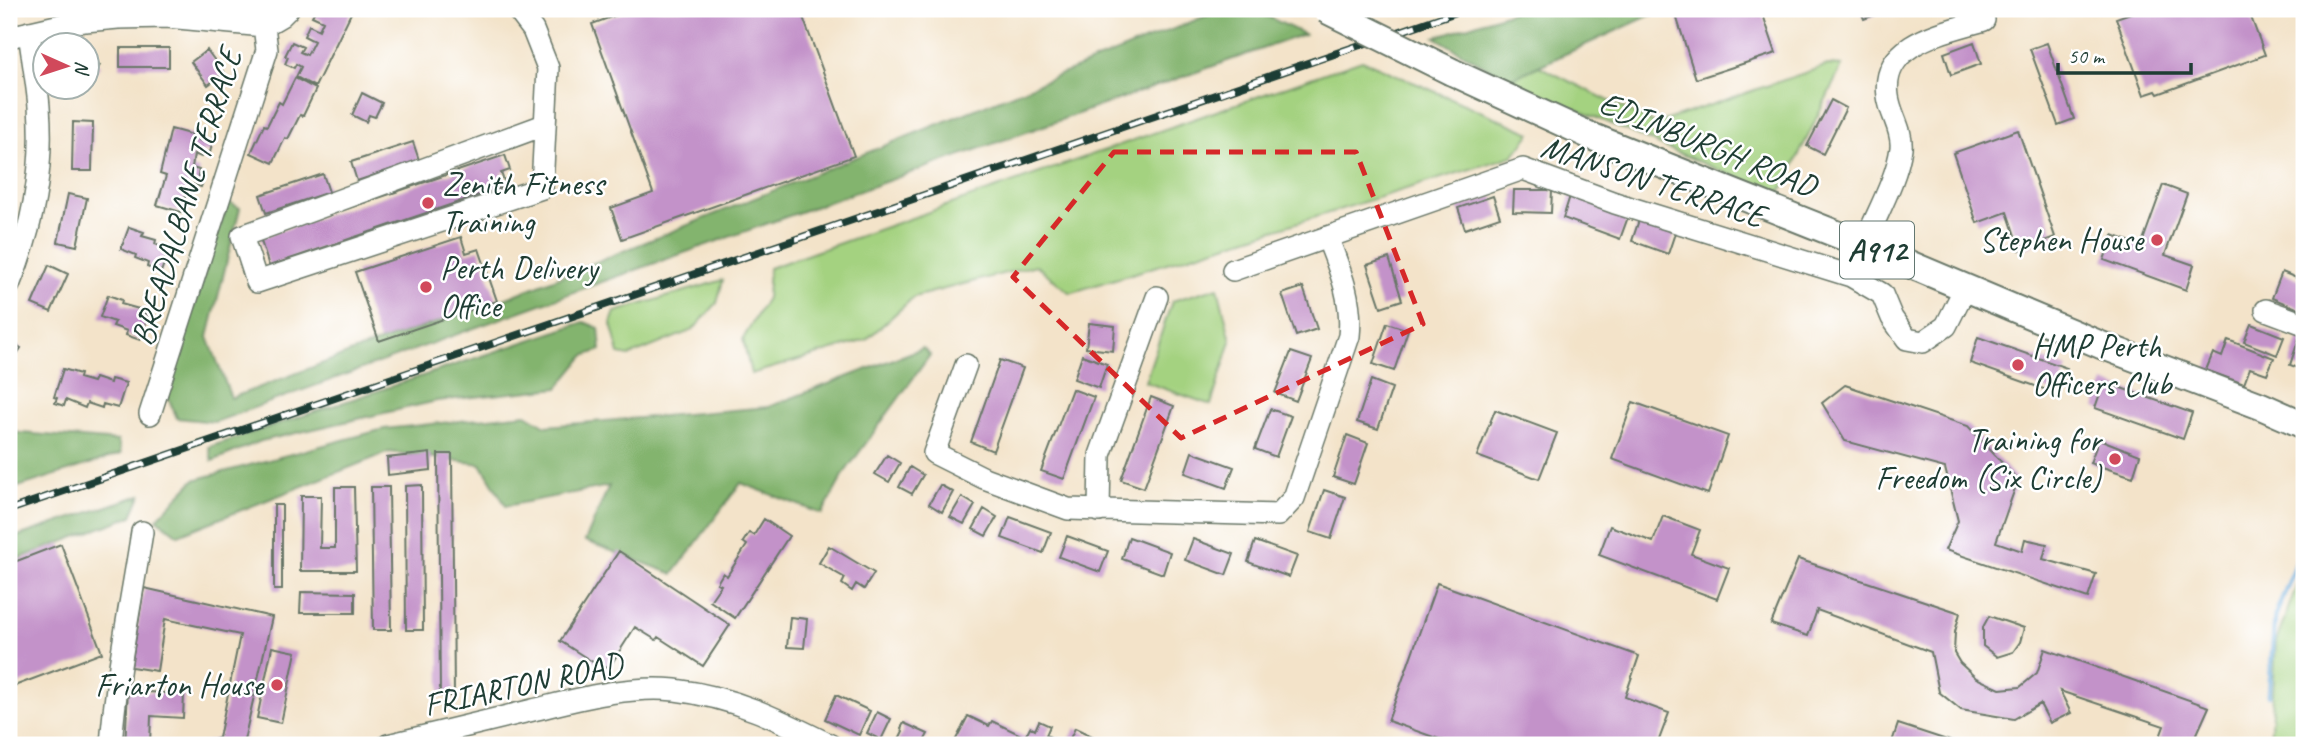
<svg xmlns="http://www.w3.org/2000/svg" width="2313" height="754" viewBox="0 0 2313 754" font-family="Caveat,sans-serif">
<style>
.green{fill:#a4d280;stroke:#62885a;stroke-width:2}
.forest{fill:#83b46e;stroke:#517851;stroke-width:2}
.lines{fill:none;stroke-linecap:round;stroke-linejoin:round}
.stream{stroke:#63a9d9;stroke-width:5}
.building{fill:#c392c9}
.minor-casing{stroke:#697768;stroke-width:24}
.major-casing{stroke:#697768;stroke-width:30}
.minor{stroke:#fff;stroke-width:21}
.major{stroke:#fff;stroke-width:26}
.rail-casing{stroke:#1f3d34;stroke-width:8}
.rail{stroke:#fff;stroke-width:5;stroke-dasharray:16;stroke-linecap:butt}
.major-bridge-casing{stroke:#697768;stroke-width:30;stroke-linecap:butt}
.major-bridge{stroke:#fff;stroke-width:26}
.marked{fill:none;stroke:#d62828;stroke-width:5;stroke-dasharray:14 9;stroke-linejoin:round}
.poi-dot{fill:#d1495b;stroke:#fff;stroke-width:2.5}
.labels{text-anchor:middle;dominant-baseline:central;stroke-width:5;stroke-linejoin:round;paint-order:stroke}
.shield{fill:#fff;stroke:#627771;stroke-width:2}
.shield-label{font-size:32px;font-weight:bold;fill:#1f3d34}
.street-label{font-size:33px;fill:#1f3d34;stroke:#fff}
.poi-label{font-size:33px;fill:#1f3d34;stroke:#fff;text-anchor:start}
</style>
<rect width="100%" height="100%" fill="#fff"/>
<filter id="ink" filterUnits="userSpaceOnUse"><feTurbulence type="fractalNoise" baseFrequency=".0143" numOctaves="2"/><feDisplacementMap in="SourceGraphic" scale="14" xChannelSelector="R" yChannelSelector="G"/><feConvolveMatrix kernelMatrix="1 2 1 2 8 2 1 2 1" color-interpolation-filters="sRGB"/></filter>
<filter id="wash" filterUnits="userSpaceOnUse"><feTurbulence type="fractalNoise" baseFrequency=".00686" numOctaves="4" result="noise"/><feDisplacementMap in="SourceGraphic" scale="28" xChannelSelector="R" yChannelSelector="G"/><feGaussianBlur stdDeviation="1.57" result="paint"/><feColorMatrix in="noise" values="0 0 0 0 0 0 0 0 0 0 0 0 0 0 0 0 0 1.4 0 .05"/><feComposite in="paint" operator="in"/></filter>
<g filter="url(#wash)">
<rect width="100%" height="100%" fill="#f3e3c9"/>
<path class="green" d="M1362,60L1531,133L1513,156L1070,293L1036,265L914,297L866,340L751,374L743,339L767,298L769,268Z
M1828,65L1842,66L1779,196L1508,80L1539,66L1655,124Z
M723,280L717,303L693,330L629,356L619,354L611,323L615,312Z
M1218,287L1231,341L1211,405L1145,382L1172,301Z
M2304,565V745H2270L2276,642Z"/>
<path class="forest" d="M1223,9H1252L1304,34L596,284L215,422L177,418L166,393L228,202L240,208L208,337L231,398L379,342L497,302Z
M1521,9H1664L1508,80L1435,37Z
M584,322L599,328L601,350L584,356L558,388L437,401L261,441L212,461L209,447Z
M923,348L930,355L845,472L822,514L741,483L673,574L585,541L609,486L506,506L481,464L389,452L178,535L157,519L194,480L384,429L526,414L546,426L768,407Z
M9,432L118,441L121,454L9,490Z
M141,495L132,516L9,562V539Z"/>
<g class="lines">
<path class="stream" d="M2269,695L2275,616L2304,545"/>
</g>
<g id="blocks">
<path class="building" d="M316,9H353L315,87L296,77L301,67L296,64L294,68L285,64L288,57L285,56L292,42L303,47L300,52L307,55L314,41L304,36L309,25L319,30L323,21L312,16Z
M633,9H800L854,156L622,239L611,208L653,193L592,24Z
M1674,9H1761L1776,53L1696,79Z
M1860,9H1891L1864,19Z
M2142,9H2248L2265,55L2158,94L2156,91L2144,95L2116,18Z
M1974,42L1981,64L1951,75L1944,53Z
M2047,43L2074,119L2058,125L2030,49Z
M120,48H169V67H120Z
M207,50L224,73L208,85L191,62Z
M88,57L100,65L88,86Z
M295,78L316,89L303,116L300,115L288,139L285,138L273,163L251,153L264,125L267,126L279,102L282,104Z
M362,93L382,103L375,117L369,115L366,122L352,115Z
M1831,100L1846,108L1823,154L1807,146Z
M73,122L93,123L92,171H72Z
M171,129L200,137L199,140L212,144L210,153L203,151L201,157L194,154L192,168L199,170L198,176L204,178L201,187L189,183L181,212L157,205L166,176L160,174Z
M2018,130L2055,237L2020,250L2007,212L1977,223L1953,153Z
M413,142L419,160L357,181L351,162Z
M505,155L510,170L501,173L506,186L269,266L260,238Z
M323,174L329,192L266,213L260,195Z
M2163,185L2187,194L2165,255L2194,265L2186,290L2104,260L2113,235L2141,246Z
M1514,190H1552L1551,213L1513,212Z
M68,194L87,198L77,246L58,242Z
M1493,196L1500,217L1465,229L1458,208Z
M1570,196L1628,217L1620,239L1563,218Z
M1639,220L1675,233L1668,254L1632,241Z
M129,227L144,232L142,236L156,240L155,244L169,249L161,272L147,267L148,263L135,258L136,255L121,249Z
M461,237L466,253L479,249L497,301L379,341L355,272Z
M1389,258L1402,300L1381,307L1367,265Z
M49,265L68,274L51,312L32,304Z
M2282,272L2304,281V311L2272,298Z
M1303,287L1317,329L1296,336L1282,294Z
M108,295L122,300L121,304L146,311L144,316L148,317L140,340L126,335L127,331L113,326L115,322L100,317Z
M1089,323L1115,326L1113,351L1086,348Z
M1387,323L1408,330L1394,371L1373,364Z
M2251,324L2284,337L2277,355L2244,342Z
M1978,337L2067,368L2058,394L1970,363Z
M2299,338L2304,340V370L2290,365Z
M9,340L21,348L9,366Z
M2228,340L2274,358L2267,374L2250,368L2244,384L2206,370L2213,353L2222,357Z
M1291,352L1312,359L1296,401L1275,393Z
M1082,355L1107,364L1099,388L1074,379Z
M1000,360L1023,368L993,451L971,442Z
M63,369L80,374L79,378L93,382L95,378L110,383L111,379L126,383L118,408L103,404L102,408L87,403L85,408L66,400L64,406L55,403L57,398L54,397Z
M1371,380L1392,388L1378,429L1357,422Z
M2104,382L2192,413L2183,439L2095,408Z
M1845,385L1968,426L2018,480L1996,542L2022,551L2025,539L2047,544L2043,559L2096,574L2088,598L1945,550L1958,521L1945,468L1845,441L1822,403Z
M1072,389L1094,397L1064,479L1041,471Z
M1151,397L1174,406L1144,488L1121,480Z
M1633,402L1728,436L1708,494L1612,459Z
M1270,409L1291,416L1276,457L1255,449Z
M1495,410L1557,433L1539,479L1477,456Z
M1347,435L1368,443L1354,484L1333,477Z
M2099,439L2140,455L2133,477L2090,463Z
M1192,452L1234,467L1226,488L1185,473Z
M430,453L431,470L388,475L387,458Z
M438,454H452L454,696H440Z
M887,455L900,463L889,482L875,474Z
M910,467L923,475L912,494L899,487Z
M422,485L423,630H406L405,486Z
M940,485L953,492L942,512L929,504Z
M335,487H354L356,571H300L301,496H321L320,548H335Z
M371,487H389L391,630H373Z
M1324,490L1345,497L1331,539L1310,532Z
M962,497L975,505L964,524L950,517Z
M274,505H282V590H274Z
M984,509L997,517L986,536L973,529Z
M1663,516L1700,530L1691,554L1729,568L1717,599L1599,555L1610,526L1653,542Z
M1010,517L1051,532L1043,553L1002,538Z
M764,519L789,536L735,618L710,601L721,585L717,583L723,573L727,576L747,545L743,542L749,533L754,535Z
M1067,536L1108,551L1100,572L1059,557Z
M1129,537L1170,552L1163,574L1122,559Z
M1193,539L1234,554L1226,575L1185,560Z
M1255,541L1297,556L1289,577L1248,562Z
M61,544L102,653L9,688V564Z
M829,546L874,573L864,589L856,584L852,591L842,584L845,578L819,563Z
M619,551L730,625L703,666L658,637L656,640L635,627L610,666L602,668L560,641Z
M1798,559L1960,613L1955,632L1954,653L1960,663L1976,678L2000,689L2020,687L2037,673L2045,649L2209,707L2192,745H2157L2164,726L2060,691L2071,713L2050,723L2040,704L2014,719L1961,710L1939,692L1931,652L1817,610L1808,636L1771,624Z
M1437,583L1639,656L1625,697L1669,713L1657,745H1456L1388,721Z
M144,588L272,617L243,745H197L219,738L240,635L165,619L157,671L131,667Z
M301,592L355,593V613H300Z
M1989,616L2024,628L2020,642L2013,652L1997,657L1983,646V627Z
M790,617L807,619L804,648L787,647Z
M272,647L296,652L281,723L257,718Z
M128,691L184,694L183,718L151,716L150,745H125Z
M836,695L870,711L859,735L825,719Z
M877,712L891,719L881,740L867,733Z
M968,716L989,726L992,721L1025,737L1030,727L1035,730L1039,721L1050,726L1046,735L1066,745H953Z
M904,723L928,734L922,745H896L903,731L901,728Z
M1898,724L1962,745H1891Z
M1075,728L1111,745H1067Z"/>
</g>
</g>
<g filter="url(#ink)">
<use href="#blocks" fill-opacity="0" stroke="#697768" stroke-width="2"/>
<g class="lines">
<defs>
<path id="minor" d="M517,9L533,30L548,68L542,188L257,282L242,236L544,125
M9,37L74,22L118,18L167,17L264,26
M1864,245C1876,215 1897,179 1901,148C1903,130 1890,114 1888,96C1880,42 1946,32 1984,20
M1233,270L1523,169L1615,203L1851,276L1882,294L1892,318L1907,339L1923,342L1946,326L1959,300L1969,289
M9,285C33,228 44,168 39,107C37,82 32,57 29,32
M2266,310L2304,324
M966,365L934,453L984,478L1068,509L1278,515L1294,498L1349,336C1353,300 1340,270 1327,237
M150,414L267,50L264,26L281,16L288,9
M1099,511L1100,455L1157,297
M111,745C116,674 131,603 142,532
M388,745C436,733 485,722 533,710C579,699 628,685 675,690C734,697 778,719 830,745"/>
<path id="major" d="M1452,72L1593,137L1864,245L2101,345L2261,406L2304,425"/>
</defs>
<use href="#minor" class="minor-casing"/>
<use href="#major" class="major-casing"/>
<use href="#minor" class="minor"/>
<use href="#major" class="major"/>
<defs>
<path id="rail" d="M9,510L1465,9"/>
</defs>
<use href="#rail" class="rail-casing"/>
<use href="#rail" class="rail"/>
<defs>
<path id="major-bridge" d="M1325,9L1452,72"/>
</defs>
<use href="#major-bridge" class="major-bridge-casing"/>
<use href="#major-bridge" class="major-bridge"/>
</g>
</g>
<path class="marked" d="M1114,152H1356L1423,324L1181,438L1013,277Z"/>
<g class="poi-dot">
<circle cx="428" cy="203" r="7"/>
<circle cx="2157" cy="240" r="7"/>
<circle cx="426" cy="287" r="7"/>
<circle cx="2018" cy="365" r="7"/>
<circle cx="2115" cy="459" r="7"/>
<circle cx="277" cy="685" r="7"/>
</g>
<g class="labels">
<rect class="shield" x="1840" y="221.5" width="74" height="57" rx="5"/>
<g class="shield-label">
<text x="1877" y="250">A912</text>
</g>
<g class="street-label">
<text transform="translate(1708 144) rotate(22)">EDINBURGH ROAD</text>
<text transform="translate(1653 181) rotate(18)">MANSON TERRACE</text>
<text transform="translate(186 197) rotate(-73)">BREADALBANE TERRACE</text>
<text transform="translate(523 684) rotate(-12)">FRIARTON ROAD</text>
</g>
<g class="poi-label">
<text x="442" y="184">Zenith Fitness<tspan x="442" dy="38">Training</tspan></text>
<text x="2143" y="240" text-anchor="end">Stephen House</text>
<text x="440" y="268">Perth Delivery<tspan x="440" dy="38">Office</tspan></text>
<text x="2032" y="346">HMP Perth<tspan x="2032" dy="38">Officers Club</tspan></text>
<text x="2101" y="440" text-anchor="end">Training for<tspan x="2101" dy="38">Freedom (Six Circle)</tspan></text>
<text x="263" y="685" text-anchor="end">Friarton House</text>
</g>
</g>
<rect width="2313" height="754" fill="none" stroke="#fff" stroke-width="35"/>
<g transform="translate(66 66) rotate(93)"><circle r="33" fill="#ffffff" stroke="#a5b1ae" stroke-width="2"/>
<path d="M0-5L12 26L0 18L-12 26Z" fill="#d1495b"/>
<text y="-10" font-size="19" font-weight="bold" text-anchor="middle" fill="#1f3d34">N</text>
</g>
<path d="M2058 63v10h133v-10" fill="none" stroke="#1f3d34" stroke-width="3.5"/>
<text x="2068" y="63" font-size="21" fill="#1f3d34" stroke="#ffffff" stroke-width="5" paint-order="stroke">50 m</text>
</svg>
